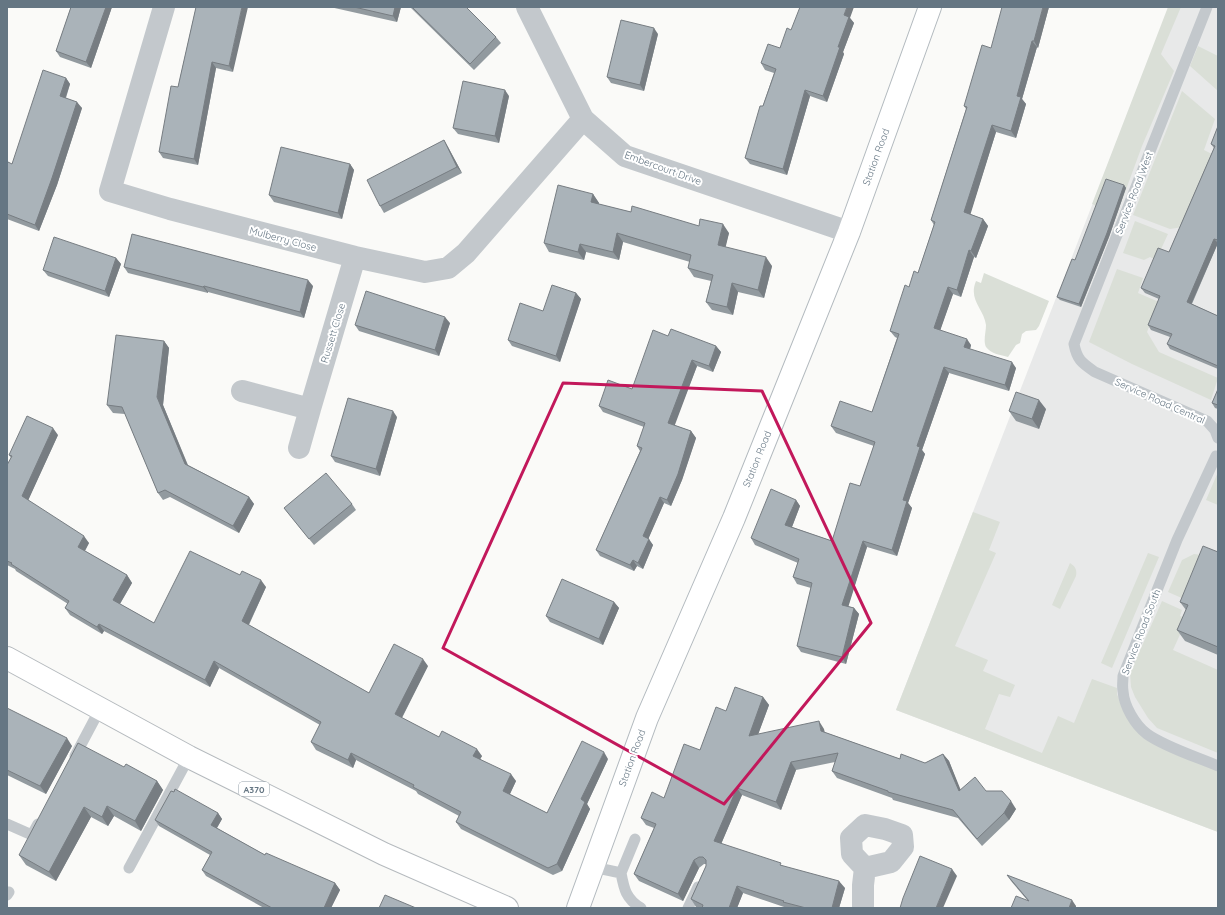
<svg xmlns="http://www.w3.org/2000/svg" width="1225" height="915" viewBox="0 0 1225 915" font-family="Quicksand,sans-serif">
<style>
.built{fill:#e8e9e9}
.green{fill:#dadfd7}
.lines{fill:none;stroke-linecap:round;stroke-linejoin:round}
.secondary-casing{stroke:#b3babf;stroke-width:24}
.primary-casing{stroke:#b5babe;stroke-width:24}
.lane{stroke:#c3c8cc;stroke-width:11}
.street{stroke:#c3c8cc;stroke-width:22}
.secondary{stroke:#fff;stroke-width:22}
.primary{stroke:#fff;stroke-width:22}
.wall{fill:#929a9f}
.shaded-wall{fill:#777d82}
.building{fill:#aab3b9;stroke:#777d82}
.marked{fill:none;stroke:#c2185b;stroke-width:3;stroke-linejoin:round}
.labels{text-anchor:middle;dominant-baseline:central;stroke-width:4;stroke-linejoin:round;paint-order:stroke}
.shield{fill:#fff;stroke:#939fa8;stroke-width:1}
.shield-label{font-size:9px;font-weight:bold;fill:#657683}
.street-label{font-size:10px;fill:#657683;stroke:#fff}
</style>
<rect width="100%" height="100%" fill="#fafaf8"/>
<path class="built" d="M1169,7H1218V832L896,710Z"/>
<path class="green" d="M1168,7H1181L1161,54L1174,71L1142,146L1117,214L1092,204Z
M1198,46L1218,56V91L1190,66Z
M1182,91L1215,119L1204,150L1218,157L1183,227L1170,229L1133,215Z
M1135,221L1168,234L1156,260L1150,257L1144,260L1123,253Z
M1117,269L1143,278L1138,293L1159,302L1147,332L1159,352L1218,378L1211,400L1132,364L1089,342Z
M984,273L1049,301L1039,326L1036,330L1026,331L1022,334L1020,343L1016,345L1008,357C1001,355 991,354 986,347C983,341 986,332 986,325C984,309 968,300 976,281L981,283Z
M1218,472V505L1206,500Z
M973,512L1000,522L989,550L996,553L955,646L988,660L983,671L1015,685L1010,697L999,694L985,729L1042,753L1058,716L1074,723L1092,679L1117,688V694L1121,705L1133,724L1218,770V832L896,710Z
M1148,553L1159,557L1112,668L1101,663Z
M1194,554L1203,555L1191,602L1168,592L1182,560Z
M1070,563C1076,567 1077,570 1076,576L1060,609L1052,605Z
M1162,601L1182,610L1180,616L1187,619L1173,650L1218,670V753L1157,728L1148,718L1135,697L1131,687L1130,673Z"/>
<g class="lines">
<defs>
<path id="secondary" d="M578,908L647,718L734,518L849,232L930,7"/>
<path id="primary" d="M7,658L189,757L384,854L507,908"/>
</defs>
<use href="#secondary" class="secondary-casing"/>
<use href="#primary" class="primary-casing"/>
<path class="lane" d="M1207,7L1074,344C1077,360 1082,363 1095,372L1207,421L1215,430L1218,438
M1216,456L1177,540L1123,676C1123,681 1122,686 1123,691C1124,706 1135,725 1147,734C1165,747 1197,757 1218,766
M75,756L100,709
M7,824L32,835L38,824
M593,867L621,873C624,889 626,899 641,908
M129,868L189,757
M621,873L635,839
M7,895L9,892
M688,908L698,887"/>
<path class="street" d="M164,7L110,191L170,209L355,257L425,272L448,268L466,253L583,119
M527,7L583,119L625,156L849,232
M242,391L310,409L355,257
M299,448L310,409
M865,825L885,829L902,835L903,847L891,862L865,868L852,854L851,838Z
M863,908V885L865,868"/>
<use href="#secondary" class="secondary"/>
<use href="#primary" class="primary"/>
</g>
<path class="wall" d="M71,7H112L91,68L60,57L56,51Z
M196,7L233,72L216,68L198,165L163,158L159,152L178,87Z
M330,7H401L397,22Z
M410,7H466L496,37L501,43L474,70Z
M1049,7L1038,48L1037,47L1022,99L1026,104L1016,138L996,132L970,214L983,219L988,226L976,258L974,257L961,297L953,294L940,330L971,345L970,349L1016,368L1009,391L949,373L922,450L925,454L908,503L912,508L897,556L867,547L848,606L854,608L859,614L846,664L801,652L797,646L811,588L797,584L793,577L798,563L755,545L751,538L796,500L800,506L792,527L832,541L860,486L874,446L836,433L831,426L872,412L897,338L895,337L890,331L909,287L918,273L934,225L931,220L966,109L964,106L991,48Z
M850,18L854,23L843,52L844,54L827,102L810,96L787,175L750,164L745,158L774,73L765,70L761,63L780,48L791,30Z
M658,34L644,91L611,83L607,77Z
M66,78L70,84L66,98L82,108L57,185L39,231L7,219V165L12,164Z
M509,96L499,143L458,134L453,128Z
M1218,126V243L1192,304L1218,316V369L1170,349L1167,344L1170,337L1151,330L1148,325L1159,299L1145,293L1141,288L1169,252L1214,148L1211,144Z
M444,140L448,147L462,173L384,213L380,206Z
M350,164L354,170L342,219L274,202L269,195Z
M1124,185L1126,188L1109,237L1081,307L1060,300L1057,297L1075,260Z
M593,194L599,203L598,204L631,212L729,233L725,247L772,266L764,298L738,292L733,315L712,310L706,302L711,281L694,277L688,268L690,262L623,242L619,260L586,252L584,260L549,252L544,243Z
M116,258L121,264L109,297L48,276L43,270Z
M124,267L313,286L304,318L208,292V293L128,273Z
M576,293L581,299L560,362L512,346L508,340L543,311Z
M450,323L439,356L359,331L355,325Z
M668,336L716,346L721,352L713,372L697,366L674,425L691,431L696,438L682,480L671,506L664,503L648,539L653,545L643,569L637,566L634,571L600,556L596,550L640,451L637,446L644,427L603,412L599,406L632,389Z
M164,341L169,348L163,405L188,465L249,497L254,504L239,533L170,497L163,500L158,493L125,414L113,413L107,405Z
M1218,389V409L1215,408L1212,403Z
M1046,409L1039,429L1016,421L1009,411Z
M397,417L380,476L335,462L331,456Z
M58,435L28,500L89,543L85,551L127,575L132,583L120,604L154,623L240,575L266,587L249,625L369,693L428,666L402,718L439,737L482,756L480,759L516,781L510,794L547,813L608,759L587,804L590,809L562,871L553,875L461,829L456,822L459,816L418,794L416,791L356,760L353,768L316,750L311,742L320,725L219,668L210,687L104,631L102,634L70,615L65,608L68,604L16,571L15,569L7,565V465L11,458L9,455Z
M352,504L356,510L314,545L284,508Z
M1218,552V655L1185,641L1177,630L1186,610L1180,602Z
M614,602L619,608L603,645L550,622L546,616Z
M763,697L769,705L758,734L824,729V732L900,759L925,763L943,754L949,761L960,790L986,791L1016,809L1009,820L982,846L958,818L893,800L892,798L837,778L832,771L835,762L796,770L781,810L742,795L721,844L845,888L839,908H787L743,893L737,908H699L696,907L691,899L706,866V864H704L699,868L683,901L639,881L634,874L654,828L646,825L641,818L664,798L700,750L726,711Z
M7,708L72,746L46,794L7,775Z
M124,767L157,781L163,790L141,831L114,816L108,826L91,817L56,881L26,865L19,855Z
M218,813L222,819L217,828L265,855L335,883L340,890L331,908H264L206,876L202,870L210,855L159,826L155,820Z
M1007,875L1076,906L1011,908L1028,901L1011,881Z"/>
<path class="shaded-wall" d="M106,7H112L91,68L86,62Z
M242,7H248L233,72L229,66Z
M395,7H401L397,22L393,16Z
M847,7H854L850,18L854,23L843,52L844,54L827,102L823,96L838,47L844,15Z
M1043,7H1049L1038,48L1034,41Z
M654,28L658,34L644,91L640,85Z
M1032,41L1037,47L1022,99L1026,104L1016,138L1011,131L1017,96Z
M212,62L216,68L198,165L194,159Z
M66,78L70,84L64,102L60,96Z
M505,90L509,96L499,143L495,136Z
M805,90L810,96L787,175L783,169Z
M77,102L82,108L57,185L39,231L35,225Z
M992,125L996,132L969,219L964,212Z
M444,140L448,147L462,173L457,167Z
M350,164L354,170L342,219L338,213Z
M1124,185L1126,188L1109,237L1081,307L1079,304Z
M593,194L599,203L597,211L591,202Z
M983,219L988,226L976,258L971,251Z
M723,224L729,233L724,254L718,245Z
M617,233L623,242L619,260L613,252Z
M1214,239L1218,243L1190,307L1187,302Z
M580,244L586,252L584,260L578,252Z
M969,250L974,257L961,297L957,290Z
M766,257L772,266L764,298L758,290Z
M116,258L121,264L109,297L105,291Z
M308,280L313,286L304,318L300,312Z
M732,283L738,292L733,315L727,307Z
M204,286L208,292V293L203,287Z
M948,287L953,294L939,334L934,328Z
M576,293L581,299L560,362L556,356Z
M445,317L450,323L439,356L435,350Z
M967,339L971,345L969,353L964,347Z
M164,341L169,348L163,405L190,471L185,464L157,397Z
M716,346L721,352L713,372L709,366Z
M692,360L697,366L673,430L668,423Z
M1012,362L1016,368L1009,391L1005,385Z
M944,367L949,373L922,450L925,454L908,503L912,508L897,556L892,550L903,500L917,446Z
M1039,400L1046,409L1039,429L1032,419Z
M393,411L397,417L380,476L376,469Z
M53,428L58,435L27,503L22,496Z
M691,431L696,438L682,480L671,506L667,500Z
M249,497L254,504L239,533L233,526Z
M660,497L664,503L647,542L643,536Z
M796,500L800,506L790,532L785,525Z
M84,536L89,543L83,554L78,547Z
M649,539L653,545L643,569L638,563Z
M863,541L867,547L847,611L842,605Z
M633,560L637,566L634,571L630,565Z
M127,575L132,583L118,607L113,600Z
M261,580L266,587L247,628L242,621Z
M614,602L619,608L603,645L599,639Z
M854,608L859,614L846,664L842,657Z
M99,624L104,631L102,634L97,627Z
M423,659L428,666L400,721L395,714Z
M214,661L219,668L210,687L205,680Z
M763,697L769,705L755,743L749,736Z
M819,721L824,729L826,738L821,731Z
M67,738L72,746L46,794L40,786Z
M477,749L482,756L478,763L473,756Z
M604,752L608,759L587,804L590,809L562,871L557,864L581,799Z
M351,753L356,760L353,768L348,760Z
M943,754L949,761L964,798L959,791Z
M791,762L796,770L781,810L776,802Z
M511,774L516,781L508,798L503,791Z
M157,781L163,790L141,831L135,821Z
M737,788L742,795L719,849L714,841Z
M1011,801L1016,809L1009,820L1004,813Z
M107,806L114,816L108,826L102,817Z
M84,807L91,817L56,881L49,872Z
M218,813L222,819L215,831L211,825Z
M694,860L699,868L683,901L678,894Z
M952,869L957,876L943,908H936Z
M839,881L845,888L839,908H832Z
M335,883L340,890L331,908H324Z
M737,886L743,893L737,908H729Z
M1072,900L1076,906V908H1069Z"/>
<path class="building" d="M71,7H106L86,62L56,51Z
M196,7H242L229,66L212,62L194,159L159,152L171,86L178,87Z
M354,7H395L393,16Z
M412,7H466L496,37L470,64Z
M800,7H847L844,15L849,17L838,47H840L823,96L805,90L783,169L745,158L760,106H763L776,69L761,63L768,44L780,48L787,28L791,30Z
M1002,7H1043L1034,41H1032L1017,96L1021,97L1011,131L992,125L964,212L983,219L971,251L969,250L957,290L948,287L934,328L967,339L964,347L1012,362L1005,385L944,367L917,446L920,447L903,500L907,501L892,550L863,541L842,605L854,608L842,657L797,646L812,583L793,577L799,559L751,538L771,489L796,500L785,525L832,541L850,483L860,486L875,442L831,426L840,401L872,412L899,334L890,331L905,285L909,287L914,271L918,273L935,222L931,220L967,107L964,106L982,45L991,48Z
M621,20L654,28L640,85L607,77Z
M43,70L66,78L60,96L77,102L52,178L35,225L7,214V165L8,162L12,164Z
M463,81L505,90L495,136L453,128Z
M1218,126V240L1214,239L1187,302L1218,316V366L1167,344L1172,334L1148,325L1160,296L1141,288L1158,248L1169,252L1215,146L1211,144Z
M444,140L457,167L380,206L367,180Z
M281,147L350,164L338,213L269,195Z
M1106,179L1124,185L1107,233L1079,304L1057,297L1072,259L1075,260Z
M558,185L593,194L591,202L631,212L632,206L699,226L700,219L723,224L718,245L766,257L758,290L732,283L727,307L706,302L713,275L688,268L691,255L617,233L613,252L580,244L578,252L544,243Z
M132,234L308,280L300,312L204,286L203,287L124,267Z
M54,237L116,258L105,291L43,270Z
M552,285L576,293L556,356L508,340L520,303L543,311Z
M366,291L445,317L435,350L355,325Z
M671,329L716,346L709,366L692,360L668,423L691,431L678,474L667,500L660,497L643,536L649,539L638,563L633,560L630,565L596,550L642,448L637,446L645,423L599,406L608,380L632,389L653,330L668,336Z
M116,335L164,341L157,397L185,464L249,497L233,526L165,490L158,493L122,407L107,405Z
M1218,389V405L1212,403Z
M1016,392L1039,400L1032,419L1009,411Z
M348,398L393,411L376,469L331,456Z
M27,416L53,428L22,496L84,536L78,547L127,575L113,600L154,623L190,551L240,575L242,571L261,580L242,621L369,693L394,644L423,659L395,714L439,737L442,731L477,749L473,756L511,774L503,791L547,813L582,741L604,752L581,799L585,802L557,864L548,868L456,822L461,812L413,787L414,785L351,753L348,760L311,742L321,722L214,661L205,680L99,624L97,627L65,608L69,601L11,564L12,563L7,561V465L12,456L9,455Z
M326,473L352,504L309,539L284,508Z
M1203,546L1218,552V647L1177,630L1188,605L1180,602Z
M562,579L614,602L599,639L546,616Z
M735,687L763,697L749,736L819,721L821,731L900,759L901,754L925,763L943,754L959,791L975,777L986,791H1002L1011,801L1004,813L977,839L953,810L888,792V791L832,771L838,753L791,762L776,802L737,788L714,841L781,863L780,865L839,881L832,908H806L783,902L784,901L737,886L729,908H702L703,905L691,899L706,866V860L703,857H699L694,860L678,894L634,874L656,824L641,818L652,792L664,798L684,744L700,750L716,707L726,711Z
M7,708L67,738L40,786L7,770Z
M78,743L124,767L126,764L157,781L135,821L107,806L102,817L84,807L49,872L19,855Z
M175,789L218,813L211,825L265,855L266,853L335,883L324,908H272L202,870L212,852L155,820L171,791L174,792Z
M920,856L952,869L936,908H900L903,898Z
M1007,875L1072,900L1069,908H1011L1016,896L1029,901Z
M385,895L416,908H379Z"/>
<path class="marked" d="M563,383L762,391L871,623L724,804L443,648Z"/>
<g class="labels">
<rect class="shield" x="239" y="782" width="30" height="14" rx="3"/>
<g class="shield-label">
<text x="254" y="789">A370</text>
</g>
<g class="street-label">
<text transform="translate(876 157) rotate(-70)">Station Road</text>
<text transform="translate(663 168) rotate(20)">Embercourt Drive</text>
<text transform="translate(1134 193) rotate(-69)">Service Road West</text>
<text transform="translate(283 239) rotate(15)">Mulberry Close</text>
<text transform="translate(333 333) rotate(-73)">Russett Close</text>
<text transform="translate(1160 401) rotate(24)">Service Road Central</text>
<text transform="translate(757 459) rotate(-68)">Station Road</text>
<text transform="translate(1141 632) rotate(-69)">Service Road South</text>
<text transform="translate(632 758) rotate(-70)">Station Road</text>
</g>
</g>
<rect width="1225" height="915" fill="none" stroke="#657683" stroke-width="16"/>
</svg>
